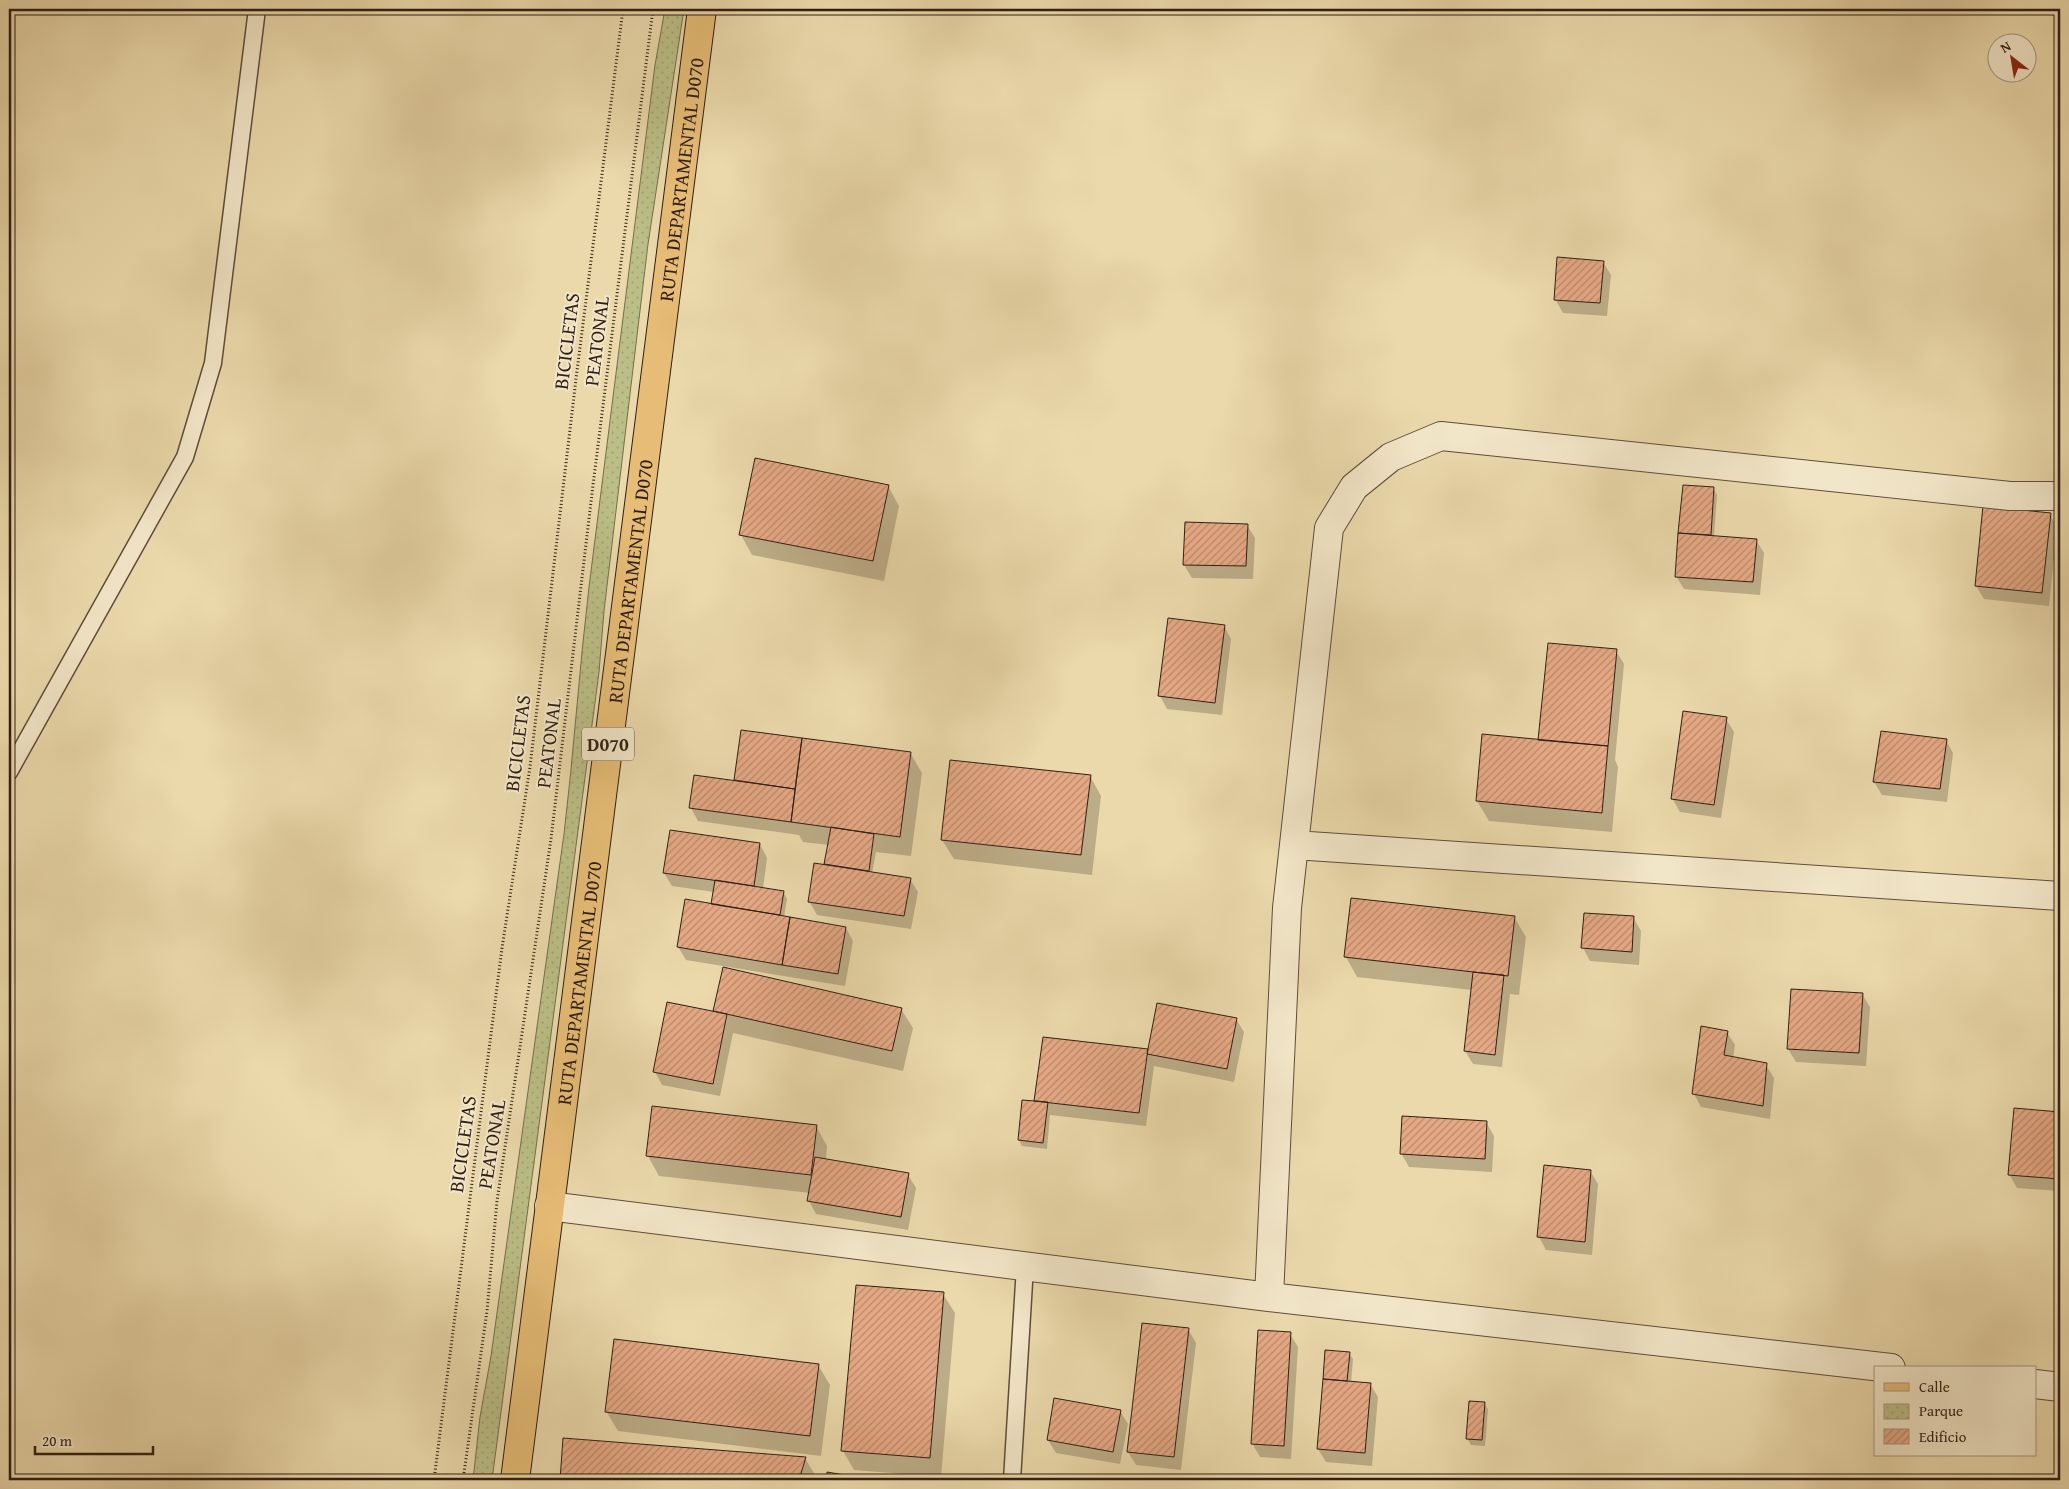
<svg xmlns="http://www.w3.org/2000/svg" width="2069" height="1489" viewBox="0 0 2069 1489" font-family="'Gentium Book Plus',serif">
<style>
.park{fill:url(#park-dots);stroke:#756e4d}
.shadow{fill:#0003}
.building{fill:url(#building-hatch);stroke:#2f1e14}
.lines{fill:none;stroke-linecap:round;stroke-linejoin:round}
.service-casing{stroke:#5e4d3a;stroke-width:19}
.minor-casing{stroke:#5e4d3a;stroke-width:30}
.primary-casing{stroke:#2f1e14;stroke-width:30}
.path{stroke:#2f1e14;stroke-width:3;stroke-dasharray:1 2.5;stroke-linecap:butt}
.service{stroke:#f2e6c8;stroke-width:16}
.minor{stroke:#f2e6c8;stroke-width:28}
.primary{stroke:#e6bc76;stroke-width:28}
.labels{text-anchor:middle;dominant-baseline:central;stroke-width:4;stroke-linejoin:round;paint-order:stroke}
.shield{fill:#f2e6c8;stroke:#6a5a4a;stroke-width:1}
.shield-label{font-size:19px;font-weight:bold;fill:#2f1e14}
.street-label{font-size:20px;fill:#2f1e14;stroke:#f2e6c8}
</style>
<defs>
<pattern id="park-dots" width="8" height="8" patternUnits="userSpaceOnUse" patternTransform="scale(1.25)"><rect width="8" height="8" fill="#bbbe86"/><path d="M2 2h.1M6 6h.1" fill="none" stroke="#a1a373" stroke-width="1.8" stroke-linecap="round"/></pattern>
<pattern id="building-hatch" width="6" height="6" patternUnits="userSpaceOnUse" patternTransform="scale(1.25)"><rect width="6" height="6" fill="#e6a985"/><path d="M-1 1l2-2M0 6l6-6M5 7l2-2" fill="none" stroke="#bb896c"/></pattern>
</defs>
<rect width="100%" height="100%" fill="#ebd9ab"/>
<filter id="stains"><feTurbulence type="fractalNoise" baseFrequency=".004" numOctaves="4"/><feColorMatrix values="0 0 0 0 .2 0 0 0 0 .09 0 0 0 0 .02 0 0 0 .5 -.17"/></filter>
<radialGradient id="worn" r=".72"><stop offset=".6" stop-color="#630" stop-opacity="0"/><stop offset="1" stop-color="#630" stop-opacity=".3"/></radialGradient>
<path class="park" d="M665,9H684L648,244L604,611L599,672L492,1480H473L480,1417L491,1356L564,834C574,752 579,670 589,587L655,65Z"/>
<path class="shadow" d="M1603,262L1611,275L1607,316L1563,313L1555,299Z
M888,486L899,506L884,581L752,555L741,535Z
M1684,486L1714,489L1717,495L1714,537L1756,540L1764,553L1760,595L1684,589L1676,576Z
M2050,514L2057,528L2049,606L1984,599L1976,586Z
M1247,525L1255,538L1253,579L1192,578L1184,565Z
M1224,626L1231,639L1222,715L1167,709L1160,696Z
M1616,651L1624,664L1615,760L1618,767L1612,832L1489,821L1477,801L1539,741Z
M1726,719L1734,732L1721,818L1680,812L1672,798Z
M742,731L911,754L922,773L911,856L876,852L872,873L910,879L918,892L911,929L817,915L809,901L825,866L829,845L803,842L799,835L698,821L691,808L735,782Z
M1882,732L1946,740L1953,753L1947,802L1882,795L1874,782Z
M1090,776L1101,796L1092,875L954,859L942,840Z
M760,844L767,858L763,889L784,893L787,899L784,917L846,928L853,941L845,986L686,960L678,947L712,905L714,892L672,886L664,873Z
M1352,899L1514,917L1526,937L1519,995L1510,994L1502,1067L1473,1064L1465,1051L1472,990L1357,977L1346,957Z
M1585,915L1633,917L1641,931L1639,965L1590,961L1583,948Z
M1862,994L1870,1007L1866,1066L1796,1062L1788,1049Z
M901,1009L913,1028L903,1071L733,1033L720,1096L662,1085L655,1072L715,1013L714,1011Z
M1236,1019L1244,1032L1234,1082L1154,1066L1146,1126L1050,1115L1047,1149L1022,1146L1019,1140L1035,1102L1149,1050Z
M1727,1032L1735,1045L1733,1058L1766,1065L1774,1078L1770,1119L1701,1107L1694,1094Z
M2015,1110L2060,1114V1191L2017,1188L2009,1174Z
M1486,1122L1494,1136L1492,1172L1409,1167L1401,1153Z
M816,1126L827,1146L826,1160L908,1175L916,1188L908,1230L816,1214L809,1201L810,1193L659,1176L648,1156Z
M1590,1171L1598,1184L1592,1255L1546,1250L1539,1237Z
M943,1294L955,1313L941,1477L854,1470L843,1451Z
M1188,1329L1196,1343L1181,1470L1136,1465L1128,1452Z
M1290,1334L1298,1347L1291,1459L1260,1457L1252,1443Z
M1326,1351L1349,1353L1353,1359L1351,1383L1370,1384L1378,1397L1372,1466L1326,1462L1318,1449Z
M818,1365L830,1385L821,1456L618,1431L606,1411Z
M1484,1403L1488,1409L1485,1446L1471,1445L1467,1438Z
M1120,1411L1128,1424L1120,1464L1056,1453L1048,1440Z
M805,1458L818,1480L561,1479Z"/>
<path class="building" d="M1557,257L1604,261L1600,303L1554,300Z
M755,458L889,485L873,561L739,535Z
M1683,485L1714,487L1711,535L1678,533Z
M1983,506L2051,513L2042,593L1975,586Z
M1185,522L1248,524L1246,566L1183,565Z
M1678,533L1757,539L1753,582L1675,577Z
M1168,618L1225,625L1215,703L1158,696Z
M1548,643L1617,649L1608,746L1538,740Z
M1683,711L1727,717L1714,805L1671,799Z
M741,730L802,738L795,789L734,780Z
M1881,731L1947,739L1940,789L1873,782Z
M1482,734L1608,746L1602,813L1476,801Z
M802,738L911,752L900,837L791,822Z
M950,760L1091,775L1081,855L941,840Z
M694,775L795,789L791,822L689,808Z
M831,827L874,834L869,871L824,864Z
M670,830L760,843L754,886L663,873Z
M814,863L911,878L904,916L808,902Z
M715,880L784,891L780,915L711,904Z
M1351,898L1515,916L1508,976L1344,957Z
M685,899L790,917L782,965L677,947Z
M1584,913L1634,916L1632,952L1581,948Z
M790,917L846,927L838,974L782,965Z
M723,967L902,1008L892,1051L713,1011Z
M1473,972L1504,975L1495,1055L1464,1051Z
M1791,989L1863,993L1859,1053L1787,1049Z
M667,1002L727,1014L713,1084L653,1072Z
M1157,1003L1237,1018L1227,1069L1147,1054Z
M1701,1026L1728,1031L1724,1055L1767,1063L1763,1106L1692,1094Z
M1043,1037L1148,1049L1139,1113L1034,1101Z
M1022,1100L1048,1102L1043,1143L1018,1140Z
M652,1106L817,1125L811,1175L646,1156Z
M2014,1108L2060,1112V1179L2008,1175Z
M1402,1116L1487,1121L1485,1159L1400,1154Z
M815,1157L909,1173L901,1217L807,1201Z
M1544,1165L1591,1170L1585,1242L1537,1237Z
M856,1285L944,1292L930,1458L841,1451Z
M1142,1323L1189,1328L1174,1457L1127,1452Z
M1258,1330L1291,1332L1284,1446L1251,1444Z
M614,1339L819,1364L810,1436L605,1412Z
M1325,1350L1350,1352L1347,1381L1323,1379Z
M1323,1379L1371,1383L1365,1453L1317,1449Z
M1054,1398L1121,1410L1113,1452L1047,1440Z
M1469,1401L1485,1402L1482,1440L1466,1439Z
M563,1438L806,1457L799,1480H560Z
M827,1472L874,1480H827Z"/>
<g class="lines">
<defs>
<path id="service" d="M9,772L185,457L213,363L257,9
M1012,1480L1025,1266"/>
<path id="minor" d="M1294,845L2060,896
M549,1206L1269,1297L1891,1368
M1269,1297L1287,908L1329,528L1354,487L1391,457L1441,436L2010,496H2060
M2035,1384L2060,1387"/>
<g id="primary">
<path id="s1" d="M515,1480L702,9"/>
</g>
</defs>
<use href="#service" class="service-casing"/>
<use href="#minor" class="minor-casing"/>
<use href="#primary" class="primary-casing"/>
<path class="path" d="M434,1480L502,948L530,767L576,379L623,9
M463,1480L487,1311L497,1201L551,839L593,485L653,9"/>
<use href="#service" class="service"/>
<use href="#minor" class="minor"/>
<use href="#primary" class="primary"/>
</g>
<g class="labels">
<rect class="shield" x="582" y="727.5" width="52" height="33" rx="4"/>
<g class="shield-label">
<text x="608" y="744">D070</text>
</g>
<g class="street-label">
<text stroke="none"><textPath href="#s1" startOffset="1311">RUTA DEPARTAMENTAL D070</textPath></text>
<text transform="translate(566 341) rotate(-83)">BICICLETAS</text>
<text transform="translate(596 341) rotate(-83)">PEATONAL</text>
<text stroke="none"><textPath href="#s1" startOffset="906">RUTA DEPARTAMENTAL D070</textPath></text>
<text transform="translate(517 743) rotate(-83)">BICICLETAS</text>
<text transform="translate(548 743) rotate(-83)">PEATONAL</text>
<text stroke="none"><textPath href="#s1" startOffset="501">RUTA DEPARTAMENTAL D070</textPath></text>
<text transform="translate(462 1144) rotate(-82)">BICICLETAS</text>
<text transform="translate(491 1144) rotate(-81)">PEATONAL</text>
</g>
</g>
<rect width="2069" height="1489" fill="none" stroke="#ebd9ab" stroke-width="30"/>
<rect x="10" y="10" width="2049" height="1469" fill="none" stroke="#2f1e14" stroke-width="2.5"/>
<rect x="15" y="15" width="2039" height="1459" fill="none" stroke="#2f1e14"/>
<rect x="1874" y="1366" width="162" height="90" fill="#f2e6c8" stroke="#a49680"/>
<rect x="1884" y="1383" width="25" height="8" fill="#e6bc76" stroke="#a49680"/>
<text x="1919" y="1392" font-size="15" fill="#2f1e14">Calle</text>
<rect x="1884" y="1404" width="25" height="15" fill="url(#park-dots)" stroke="#a49680"/>
<text x="1919" y="1416" font-size="15" fill="#2f1e14">Parque</text>
<rect x="1884" y="1429" width="25" height="15" fill="url(#building-hatch)" stroke="#a49680"/>
<text x="1919" y="1442" font-size="15" fill="#2f1e14">Edificio</text>
<g transform="translate(2012 58) rotate(329)"><circle r="24" fill="#f2e6c8" stroke="#a49680"/>
<path d="M0-4L9 19L0 12L-9 19Z" fill="#8f2418"/>
<text y="-8" font-size="14" font-weight="bold" text-anchor="middle" fill="#2f1e14">N</text>
</g>
<path d="M35 1446v8h118v-8" fill="none" stroke="#2f1e14" stroke-width="2.5"/>
<text x="42" y="1446" font-size="15" fill="#2f1e14" stroke="#f2e6c8" stroke-width="4" paint-order="stroke">20 m</text>
<rect width="100%" height="100%" filter="url(#stains)"/>
<rect width="100%" height="100%" fill="url(#worn)"/>
</svg>
